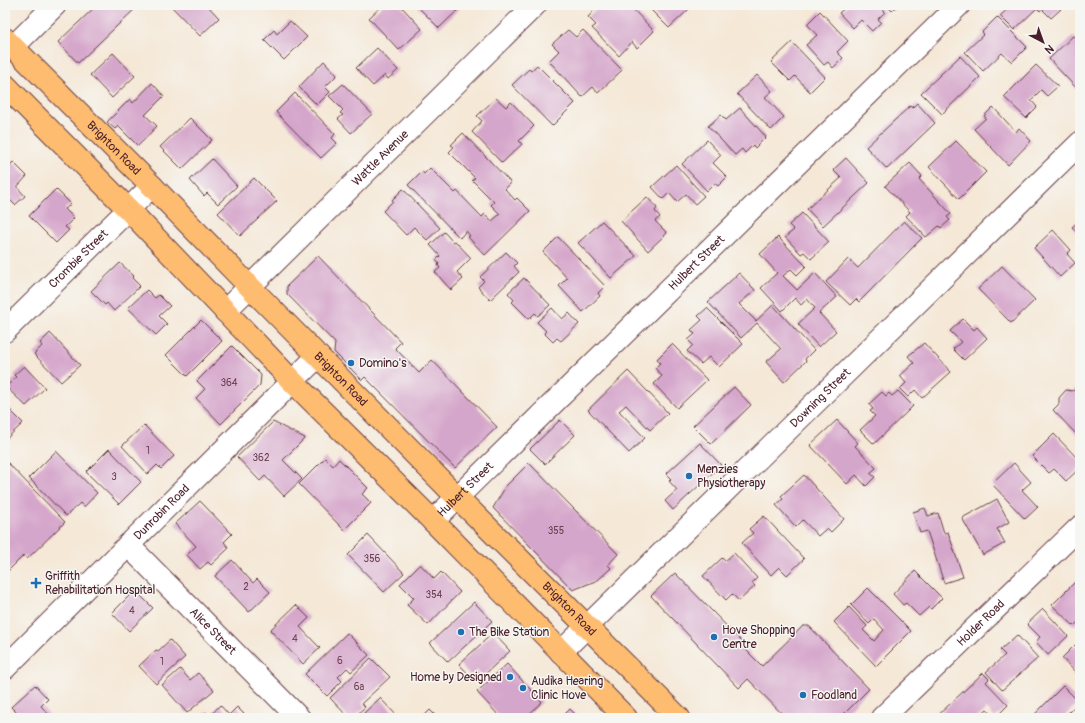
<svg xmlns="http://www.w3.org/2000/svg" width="1085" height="723" viewBox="0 0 1085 723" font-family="Pangolin,sans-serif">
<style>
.building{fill:#d5a6cb}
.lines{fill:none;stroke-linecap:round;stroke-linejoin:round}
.minor-casing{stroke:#643d45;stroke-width:24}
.major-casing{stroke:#643d45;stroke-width:24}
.minor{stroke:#fff;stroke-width:22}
.major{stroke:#febc70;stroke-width:22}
.poi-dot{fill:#1f6fb2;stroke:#f6f6f2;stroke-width:1.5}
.labels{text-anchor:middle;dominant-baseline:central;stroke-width:3;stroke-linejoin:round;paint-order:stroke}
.number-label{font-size:10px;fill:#6d4153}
.street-label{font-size:12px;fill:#4a1f2b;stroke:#f6f6f2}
.poi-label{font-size:12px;fill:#4a1f2b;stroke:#f6f6f2;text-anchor:start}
</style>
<rect width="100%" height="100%" fill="#f6f6f2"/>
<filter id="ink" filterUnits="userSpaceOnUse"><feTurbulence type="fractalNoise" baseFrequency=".025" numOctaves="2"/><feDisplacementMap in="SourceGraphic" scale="8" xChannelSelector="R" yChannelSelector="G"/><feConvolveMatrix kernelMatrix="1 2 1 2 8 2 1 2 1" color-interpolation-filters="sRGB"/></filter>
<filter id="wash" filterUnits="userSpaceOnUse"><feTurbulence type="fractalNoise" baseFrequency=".012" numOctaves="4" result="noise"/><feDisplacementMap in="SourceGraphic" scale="16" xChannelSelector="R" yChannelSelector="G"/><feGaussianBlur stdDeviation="0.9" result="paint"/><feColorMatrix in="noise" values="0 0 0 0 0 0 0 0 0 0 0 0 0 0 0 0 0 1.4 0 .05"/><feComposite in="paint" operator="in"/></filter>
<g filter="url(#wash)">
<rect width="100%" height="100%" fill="#f5e8d7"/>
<g id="blocks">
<path class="building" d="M97,5H139L78,63L58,42Z
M170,5H207L219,18L200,36Z
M383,5H400L422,29L399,50L369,18Z
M416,5H457L460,8L439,28Z
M600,5H629L654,31L637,48L632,42L619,56L592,28L596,25L588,17Z
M646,5H685L689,9L669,28Z
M848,5H878L885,12L878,19L881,22L872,31L861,20L853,28L839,13Z
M886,5H898L892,11Z
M1009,5H1057L1061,9L1051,18L1042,9L1040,11L1037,8L1014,30L1000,16L1011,6Z
M820,11L848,41L837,52L843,58L833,68L828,62L824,65L806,45L817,35L807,24Z
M997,17L1027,47L1012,62L1002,53L983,71L965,52L984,34L982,32Z
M290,21L307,37L284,60L264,40L274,30L277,34Z
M568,30L576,37L583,30L622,70L598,93L593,87L582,97L549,61L559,51L552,44Z
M1073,36L1080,43V92L1049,59Z
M792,42L825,77L810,92L795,76L790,81L771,62Z
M377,48L398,70L388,79L385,75L373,86L356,68Z
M113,53L135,76L112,98L90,75Z
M960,56L980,77L942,114L921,93Z
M324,61L337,75L325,87L330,92L317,105L299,87Z
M537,65L575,103L552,126L512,85L529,69L531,71Z
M1036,65L1058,86L1047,96L1041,90L1031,100L1037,107L1026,118L1004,97Z
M757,75L772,91L765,97L784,117L771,130L737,94Z
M152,83L164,96L145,115L157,126L138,146L118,126L115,129L107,122L130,99L133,103Z
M343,84L372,114L351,133L338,119L343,115L340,113L343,110L329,96Z
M295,93L335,134L332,138L337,143L321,158L276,112Z
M496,98L506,107L511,102L534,126L519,141L522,144L502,163L472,132L482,121L477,116Z
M917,103L935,123L887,169L866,147L910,106L912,108Z
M993,107L1016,132L1019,128L1031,141L1008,165L974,129L986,118L984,116Z
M740,108L766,137L755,148L753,145L745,153L742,149L735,155L708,126L721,115L726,120Z
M190,118L212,140L182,169L160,147Z
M463,133L511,183L505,189L515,200L517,198L530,211L485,255L468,237L470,236L466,231L460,238L408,185L422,171L424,174L430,168L455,193L457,191L482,217L485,214L492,221L500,214L491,205L494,202L472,180L475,178L449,152L454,147L451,145Z
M707,140L721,155L713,163L727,177L718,186L715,183L707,191L682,164Z
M956,141L986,172L959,199L929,167Z
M846,158L869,183L823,226L807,209L841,178L833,170Z
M212,159L237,186L218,204L207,193L204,196L190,180Z
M13,162L27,176L17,187L25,196L15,205L6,196L5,197V170Z
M910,163L922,176L919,179L951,214L947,217L950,220L941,228L939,226L926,237L906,216L910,212L885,186Z
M676,165L704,196L695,204L686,194L677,202L669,193L663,199L652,187Z
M254,178L277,201L240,236L218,213Z
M56,189L71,204L65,209L74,218L65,227L69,230L56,243L29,216Z
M403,189L440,228L427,240L414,227L406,235L383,211L393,201L392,200Z
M647,197L657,208L655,211L660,217L655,221L667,233L648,251L621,221Z
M802,213L829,242L811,259L804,252L801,254L785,237L794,230L789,225Z
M1080,220V236L1072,227Z
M602,221L636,256L611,278L578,243Z
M904,221L922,238L859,302L856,299L850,305L826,282L848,259L858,268Z
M1053,230L1071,250L1067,254L1075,263L1060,277L1034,248Z
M444,232L453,242L455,241L471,258L457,272L463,279L451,290L435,272L440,268L438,265L439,264L436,260L440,256L430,245Z
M558,237L605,286L598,293L600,296L583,312L559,286L567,278L543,252Z
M778,237L806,266L797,275L791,269L783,276L797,290L815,273L837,297L819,313L836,331L819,347L798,324L815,308L807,299L801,305L795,298L782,311L761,288L777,273L760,254Z
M506,252L517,263L514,266L519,272L490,300L478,287L484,281L480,277Z
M318,256L401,342L395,348L419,373L432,360L497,427L455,468L365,377L362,380L334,352L335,343L287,294V286Z
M120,263L134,276L132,278L140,286L114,311L107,303L105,305L91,291Z
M1002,266L1035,300L1011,323L978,289Z
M739,273L755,290L739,304L756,321L773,305L814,350L805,359L806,361L784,382L766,362L781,349L757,323L741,338L708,302Z
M524,278L550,305L538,316L535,313L529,319L512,302L514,300L508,293Z
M147,290L155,298L159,295L170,306L159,316L167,324L156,335L128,308Z
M552,308L562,319L569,313L579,324L561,341L557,338L553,342L544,333L546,331L537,322Z
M707,308L743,344L719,367L709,357L701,364L687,351L693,345L688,340L695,334L691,330L702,320L698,316Z
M963,319L974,330L977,327L987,338L964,360L953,349L961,342L950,331Z
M201,320L222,341L187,376L166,355Z
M50,333L80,365L61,382L34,354L42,346L40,343Z
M924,343L951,372L922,398L915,390L908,397L900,389L906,383L900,376L914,363L908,356Z
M672,344L707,380L677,408L654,384L662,376L655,368L660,363L657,359Z
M232,346L261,375L260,385L221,424L196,398L205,389L197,381Z
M24,366L45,388L26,406L6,387L16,377L14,375Z
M628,371L668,413L650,430L626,405L619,411L645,438L629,453L588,410Z
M1078,386L1080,388V438L1053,410L1059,404V398L1066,390L1073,391Z
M734,387L751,405L711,444L693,426Z
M898,391L913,406L874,444L860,430L875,416L870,411L873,409L869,404L882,392L886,396L889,393L892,396Z
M5,405L23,423L5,440Z
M560,420L575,435L545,464L530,449Z
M837,420L858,443L855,446L876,468L870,473L875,477L866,486L856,475L847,484L810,445Z
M273,422L305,438L283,460L302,479L284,496L265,476L260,481L237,457Z
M144,425L174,456L161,469L157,465L148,474L122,446Z
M1054,434L1080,461V468L1066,481L1054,469L1049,473L1032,456Z
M700,443L721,465L673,510L665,501L677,490L669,481L671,479L666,474Z
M109,449L141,482L119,504L86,472Z
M56,451L97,493L84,507L80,503L66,516L29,478Z
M325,458L333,466L339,459L368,488L362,494L371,503L344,530L299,484Z
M5,460L65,522L27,559L24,555L5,574Z
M529,463L618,554L608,565L611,568L598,580L573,590L493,508L506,486Z
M1014,463L1031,482L1022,490L1038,507L1025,519L992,484Z
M804,475L844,519L831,532L827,528L818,536L803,520L796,527L776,505L783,499L781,496Z
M997,499L1009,522L997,529L1005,543L983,555L962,518Z
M200,501L232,534L224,542L229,548L211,565L208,562L200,569L187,555L196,546L175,524Z
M925,508L928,516L938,513L944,533L948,532L963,577L944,583L927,531L920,533L913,512Z
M764,516L804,559L787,575L779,567L771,575L742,543L753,533L749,529Z
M368,535L404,573L384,592L348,555Z
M734,553L757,578L752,583L755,586L739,601L732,594L726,600L703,576L722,558L725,561Z
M232,560L253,583L257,579L270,592L249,612L215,576Z
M420,564L434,579L441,572L460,592L428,625L407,605L414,598L400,584Z
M915,571L942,598L931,609L929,607L919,616L906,603L903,605L893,594Z
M675,573L747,647L745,649L762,666L803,626H809L869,689L840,718H786L748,679L739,688L651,596Z
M1080,577V620L1074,626L1052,605Z
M868,588L911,631L876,666L834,622L849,607L867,626L863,630L874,641L884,630L874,619L869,624L851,605Z
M135,590L153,608L129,631L112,613Z
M474,602L492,621L448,662L430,643Z
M296,605L309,618L300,627L320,648L303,664L270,630Z
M1043,609L1068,636L1048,655L1036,642L1040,637L1027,624Z
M347,633L369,655L351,672L347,668L338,677L342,681L327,696L305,674Z
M493,633L510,651L483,676L477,670L470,676L459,664Z
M1017,635L1038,658L1002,690L986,672L1005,655L1000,650Z
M170,640L185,657L156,684L139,666L156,650L158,651Z
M1075,645L1080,650V677L1062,658Z
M371,658L390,677L362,703L365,707L353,718H349L330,698Z
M507,664L542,702L525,718H501L477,692Z
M180,669L190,680L198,673L214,690L187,713L162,685Z
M983,673L989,679L986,682L1008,705L995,718L987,709L977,718H935Z
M35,685L48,699L41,706L52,718H22L11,707Z
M1063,686L1079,702L1063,718H1035L1033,716Z
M380,698L399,718H369L364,713Z
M220,705L229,715L237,707L248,718H201L206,712L210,716Z
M570,709L579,718H561Z
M430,710L438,718H422Z"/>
</g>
</g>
<g filter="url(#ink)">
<use href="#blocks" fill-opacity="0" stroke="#643d45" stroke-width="1"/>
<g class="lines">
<defs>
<g id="minor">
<path d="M13,47L55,5"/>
<path id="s1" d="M225,311L535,5"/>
<path id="s2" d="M5,331L152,186"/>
<path id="s3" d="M433,521L959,5"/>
<path id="s4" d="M128,545L299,718"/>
<path id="s5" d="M561,652L1080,143"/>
<path id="s6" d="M5,668L318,356"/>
<path id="s7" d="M882,718L1080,527"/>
</g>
<g id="major">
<path id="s8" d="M5,39L152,186L250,287L458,498L679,718"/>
<path d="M5,85L129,210L292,381L433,521L626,718"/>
</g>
</defs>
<use href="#minor" class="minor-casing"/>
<use href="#major" class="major-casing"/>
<use href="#minor" class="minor"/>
<use href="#major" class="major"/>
</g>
</g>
<g class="poi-dot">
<circle cx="351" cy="363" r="4"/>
<circle cx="689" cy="476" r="4"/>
<path d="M34 577h4v4h4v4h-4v4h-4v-4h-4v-4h4z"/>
<circle cx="461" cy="632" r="4"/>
<circle cx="714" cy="637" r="4"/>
<circle cx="510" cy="677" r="4"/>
<circle cx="523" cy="688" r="4"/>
<circle cx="803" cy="695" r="4"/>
</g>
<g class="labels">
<g class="number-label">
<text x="229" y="383">364</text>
<text x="148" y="451">1</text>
<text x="261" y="458">362</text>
<text x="114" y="477">3</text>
<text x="556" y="531">355</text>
<text x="372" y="559">356</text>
<text x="246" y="587">2</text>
<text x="434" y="595">354</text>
<text x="132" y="611">4</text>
<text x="295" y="639">4</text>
<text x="340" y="661">6</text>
<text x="162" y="662">1</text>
<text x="359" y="687">6a</text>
</g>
<g class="street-label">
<text stroke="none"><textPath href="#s8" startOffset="154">Brighton Road</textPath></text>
<text stroke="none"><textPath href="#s1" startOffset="218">Wattle Avenue</textPath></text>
<text stroke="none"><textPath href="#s2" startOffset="103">Crombie Street</textPath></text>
<text stroke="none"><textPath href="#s3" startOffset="369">Hulbert Street</textPath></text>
<text stroke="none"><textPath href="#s8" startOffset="478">Brighton Road</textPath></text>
<text stroke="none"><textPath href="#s5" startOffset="363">Downing Street</textPath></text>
<text stroke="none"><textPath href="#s3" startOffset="45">Hulbert Street</textPath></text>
<text stroke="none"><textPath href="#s6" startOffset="221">Dunrobin Road</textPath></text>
<text stroke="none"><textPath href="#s8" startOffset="802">Brighton Road</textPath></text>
<text stroke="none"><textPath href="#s7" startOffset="137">Holder Road</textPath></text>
<text stroke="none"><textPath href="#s4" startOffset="121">Alice Street</textPath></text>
</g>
<g class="poi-label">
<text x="359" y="363">Domino's</text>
<text x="697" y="469">Menzies<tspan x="697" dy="14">Physiotherapy</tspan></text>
<text x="45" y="576">Griffith<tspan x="45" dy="14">Rehabilitation Hospital</tspan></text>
<text x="722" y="630">Hove Shopping<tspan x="722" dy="14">Centre</tspan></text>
<text x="469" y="632">The Bike Station</text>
<text x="502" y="677" text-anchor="end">Home by Designed</text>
<text x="531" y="681">Audika Hearing<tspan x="531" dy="14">Clinic Hove</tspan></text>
<text x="811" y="695">Foodland</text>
</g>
</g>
<rect width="1085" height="723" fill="none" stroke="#f6f6f2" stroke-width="20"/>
<g transform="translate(1043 42) rotate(139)" stroke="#f6f6f2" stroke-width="3" paint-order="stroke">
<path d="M0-3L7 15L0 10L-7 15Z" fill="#4a1f2b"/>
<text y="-6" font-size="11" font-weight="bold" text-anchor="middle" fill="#4a1f2b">N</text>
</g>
</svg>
